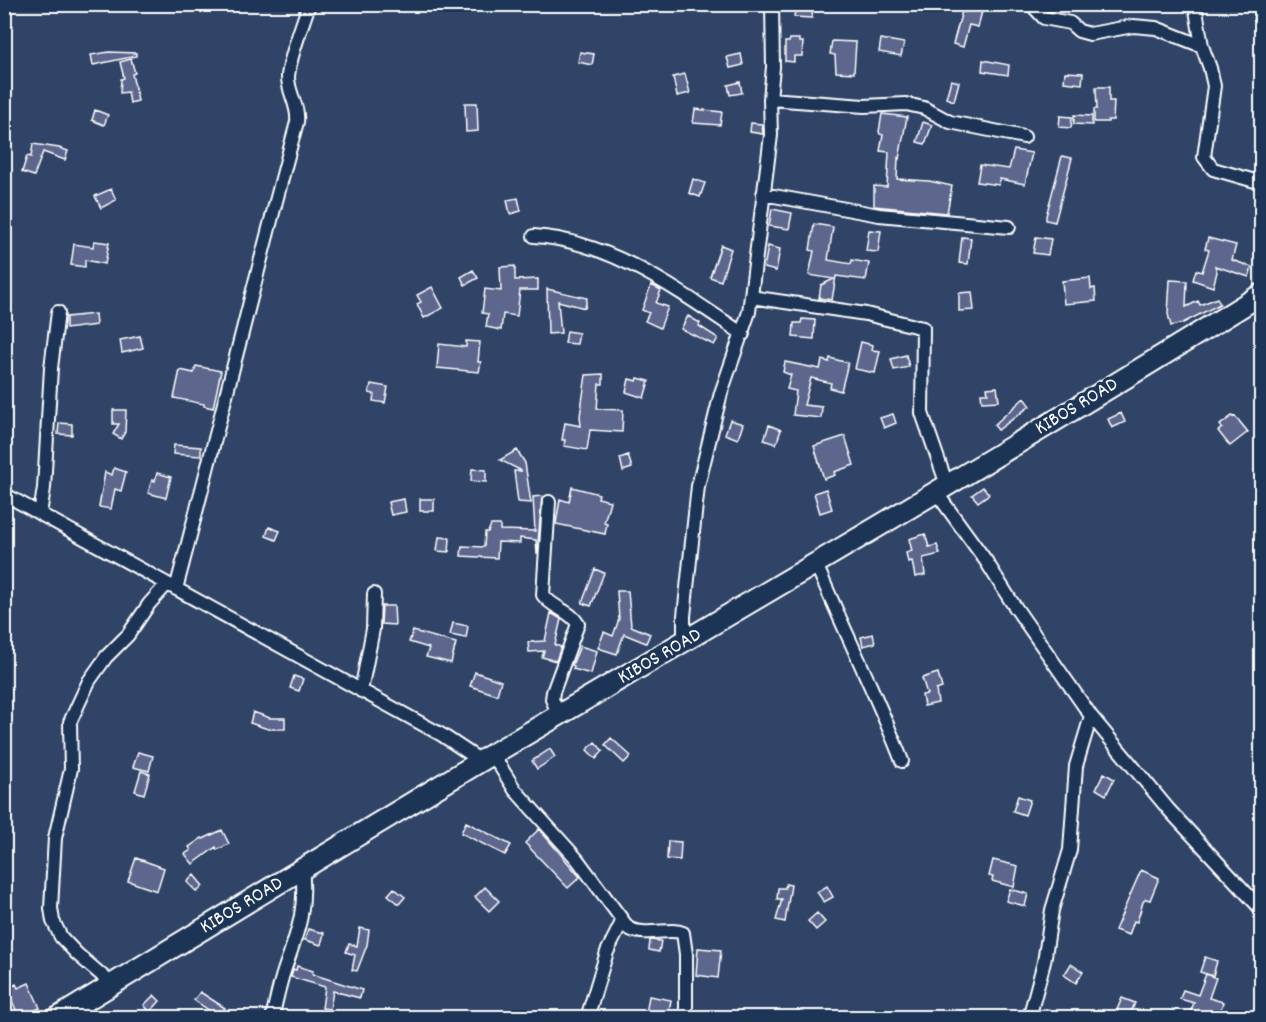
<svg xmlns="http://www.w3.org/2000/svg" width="1266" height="1022" viewBox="0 0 1266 1022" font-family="Dekko,sans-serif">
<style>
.building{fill:#5d668d;stroke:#fff;stroke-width:1.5}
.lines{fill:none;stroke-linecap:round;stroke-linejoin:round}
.minor-casing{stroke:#fff;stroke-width:16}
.primary-casing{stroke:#fff;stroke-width:24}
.minor{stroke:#1d3557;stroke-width:12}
.primary{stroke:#1d3557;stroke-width:20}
.labels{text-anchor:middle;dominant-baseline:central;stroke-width:6;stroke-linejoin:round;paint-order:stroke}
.street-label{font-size:20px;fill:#fff;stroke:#1d3557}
</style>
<rect width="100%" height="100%" fill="#304467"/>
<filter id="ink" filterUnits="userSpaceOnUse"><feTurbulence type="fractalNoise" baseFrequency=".0167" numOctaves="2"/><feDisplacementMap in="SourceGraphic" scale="12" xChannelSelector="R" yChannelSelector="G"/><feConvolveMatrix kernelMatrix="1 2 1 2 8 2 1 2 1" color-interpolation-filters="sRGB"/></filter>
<g filter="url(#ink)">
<path class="building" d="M796,4H813L812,18L794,17Z
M968,5L978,7L977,10L982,11L978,27L969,25L963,47L953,44L962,11L966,12Z
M790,39H799V42H803L802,56H794V62L785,61V42H789Z
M881,39L904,43L901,56L879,52Z
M832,41L856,42L854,73L836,72L835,55L830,54Z
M109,52L136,53V56L93,65L91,55Z
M580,52L594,54L592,65L578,62Z
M741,54L743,65L730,68L727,57Z
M131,59L135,73L132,74L138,101L130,103L128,92L120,93L121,79L124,78L120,62Z
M983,60L1009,65L1008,75L982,71Z
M1065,72L1083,73L1082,84L1064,82Z
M685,74L690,93L677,96L673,77Z
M951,80L959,82L954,101L946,98Z
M740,82L742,93L730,95L728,85Z
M1096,87H1109V101H1114L1113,120H1108V122H1094V109H1097Z
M465,103H477L478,131L466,132Z
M695,109L722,112L720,125L693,123Z
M95,110L108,115L104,125L92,120Z
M882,114L907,117L899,159L898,158L897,179L929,181L952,186L947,213L874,206V186L887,187L889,152L880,151L883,135L880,134L879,132Z
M1074,115L1092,116V125L1074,124Z
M1060,116L1072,117L1071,128L1059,127Z
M923,122L932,125L925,144L917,142Z
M751,123L762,124L763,134L750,132Z
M33,144L59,148L68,151L65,160L43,152L34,176L22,172L27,156L31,157Z
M1014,150L1032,153L1025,184L1000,179L999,185L977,182L980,165L1009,169Z
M1062,156L1072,158L1055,222L1046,220V216Z
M693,179L705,183L700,197L689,193Z
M111,189L116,200L101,208L95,196Z
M518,198L521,211L510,214L507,200Z
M772,209L792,213L789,229L769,226Z
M814,224L833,227L828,260L851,264L852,260L869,263L866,280L836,276L832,300L819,298L821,285L834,279L809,275L814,251L810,250Z
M869,230L881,231L878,252L866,251Z
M962,237L971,238L968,264L959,263Z
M1036,237L1051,239L1048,255L1033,253Z
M1208,238L1236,245L1232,260L1252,267L1249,277L1215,266L1217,272L1213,287L1193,280L1196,270L1202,272L1209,250L1205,249Z
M94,241L109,243L105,264L85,260V267L71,265L74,244L93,247Z
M721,245L731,249L721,281L710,277Z
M768,246L780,249L776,271L764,268Z
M515,266V280L538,279V290H520L517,316L503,314L501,330L486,327L488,314L482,313L485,289L501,291L500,267Z
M473,270L478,278L465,285L461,277Z
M1090,278L1091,289L1095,288L1096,301L1064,304L1062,281Z
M1170,280L1187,281L1186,307L1198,301L1200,305L1217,298L1220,304L1183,323L1171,326L1168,314Z
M651,285L661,290L656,303L668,307L660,328L645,321L649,313L642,310Z
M432,287L443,308L424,318L417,304L421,302L417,295Z
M547,289L587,298L585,308L558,301L561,333L548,334Z
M972,292L974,310L959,311V293Z
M95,314L96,325L66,329V317Z
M688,316L700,323L699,326L718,338L714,345L681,329Z
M802,319L815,320L814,339L793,337L794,323H801Z
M567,331L579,333L577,344L565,343Z
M140,336L143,348L122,353L120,340Z
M466,341L480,342L478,362H481L479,372L437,368L439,344L466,347Z
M861,342L873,345L872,350L880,351L875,373L855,369Z
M906,355L909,367L894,370L891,359Z
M830,358L848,363L841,391L830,388L831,383L811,378L804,405L822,407L821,418L793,415L796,391L787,389L791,375L783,372L785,362L820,369L822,360L829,362Z
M196,366L221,371L213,408L204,406V404L174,398L180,370L194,373Z
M603,374V384H599L597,409L623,410L622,432L590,430L587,450L564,446L565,440H562L565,423L581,426L580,416L586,375Z
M638,378L649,381L644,398L626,392L629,379L637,381Z
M371,384L388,387L385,403L373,401L374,394L369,393Z
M997,387L999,401L982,402L981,393H988L987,388Z
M1024,398L1030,406L998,430L994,425Z
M113,410H126L125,432L121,439L113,434L119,424H113Z
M1121,413L1125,422L1112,428L1108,419Z
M893,414L896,423L884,428L880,418Z
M1232,416L1233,417L1235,416L1248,432L1230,446L1218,431L1222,428L1220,425Z
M730,420L743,424L738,439L725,434Z
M59,423L72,424V435L58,434Z
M769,425L781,430L776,444L764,440Z
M845,436L854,465L834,472L835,475L824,479L814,446Z
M174,445L201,447V456L173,454Z
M517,450L525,463L531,503L518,502L514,471H522L500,460Z
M628,455L632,468L623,471L620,458Z
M114,468L126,472L121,491L115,489L111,509L99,507L105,472L112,475Z
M472,469L486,470V482L471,481Z
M157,473L171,477L166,498L148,493L152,480L155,481Z
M572,487L599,494L598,498L610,501L604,523L607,524L605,534L556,524L560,499L569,502Z
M983,487L989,494L978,502L972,495Z
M826,489L832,509L820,513L814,493Z
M542,496L537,555L536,540L520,538V543L498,542L497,558L461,556L462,546L484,547L485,532H488L491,525H500V530L535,531L533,497Z
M404,499L406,512L391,515L388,502Z
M420,499H434V511H420Z
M269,527L280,531L276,540L266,536Z
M925,534L929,547L937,545L940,554L923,558L925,575L915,577L912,561L908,562L906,553L912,551L909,539Z
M439,537L450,538L449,552L437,551Z
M595,569L604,573L591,606L582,603Z
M617,591H628L631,626L650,634L646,643L624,634L617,654L598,648L604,632L613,636L619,619Z
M382,606H394L395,625L381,624Z
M551,613L561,619L555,645L561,647L556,661L542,657L544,651L529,652L528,642L545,641Z
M453,623L468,626L466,638L450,635Z
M413,631L456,643L451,663L426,657L429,648L409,642Z
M873,634L875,643L863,646L861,637Z
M580,646L597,651L591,674L573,669L574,666L572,665Z
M475,672L501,681L497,695L470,686Z
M938,673L942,688L936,690L938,703L924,706L922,695L927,694L922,678Z
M294,676L303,679L299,691L290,688Z
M253,712L270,718H285V729H268L250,723Z
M611,738L631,756L624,763L605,745Z
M595,742L603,751L596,759L587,750Z
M550,749L555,757L537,769L532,761Z
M138,752L153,756L149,771L133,767Z
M141,771L150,774L144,794L135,791Z
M1104,773L1114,779L1106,795L1096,789Z
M1018,796L1030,800L1025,815L1013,811Z
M466,822L511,845L505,855L461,833Z
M539,829L580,877L568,888L525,843Z
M222,830L229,844L217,850L216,847L193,864L185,854L191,850L189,847L202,838L203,839Z
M668,841L681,842L680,860L667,859Z
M136,858L164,868L157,891L128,881Z
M993,860L1018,866L1014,887L992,881L993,877L989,876Z
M1141,870L1159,878L1150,900L1146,899L1143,902L1137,922L1134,921L1129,935L1115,930Z
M194,875L203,886L197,892L187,882Z
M786,884L791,885L785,922L776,920L782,899H777L778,888H785Z
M827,886L833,897L824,902L817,892Z
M485,887L499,901L489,911L475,897Z
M394,888L405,897L399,904L388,895Z
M1010,889L1028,894L1025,906L1006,901Z
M817,913L825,922L816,930L808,921Z
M360,928L369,930L367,945L357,971L352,970L355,955L346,952L349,944L357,946Z
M308,929L324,933L321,945L305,940Z
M650,940L661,941L659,952L649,950Z
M698,948L721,950L718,978L696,975Z
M1205,957L1217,961L1213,976L1200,972Z
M1071,964L1083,972L1076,983L1064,975Z
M297,966L313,971L312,974L362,990L360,998L333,991L330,1009L322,1008L325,987L291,977L293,969L296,970Z
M1206,974L1216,978L1209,998L1223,1002L1219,1017H1188L1194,1003L1180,999L1183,990L1198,995Z
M29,983L40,1008L19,1017L7,989L16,984L18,988Z
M200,992L225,1008L219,1017L194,1000Z
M154,995L160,1001L150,1012L144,1005Z
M649,996L671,1000L668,1017L646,1014Z
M1122,998L1135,1003L1129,1017H1114Z"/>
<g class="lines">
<defs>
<path id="minor" d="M1031,4L1044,18L1070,23L1079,31L1090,34L1133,26L1156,28L1202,46
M1195,4L1202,46L1210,68L1214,86L1204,157L1213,169L1262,183
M770,99L864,106L906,104L924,108L950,122L1024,137
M763,194L879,215L1009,227
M534,236C612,241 680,292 743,334
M751,297L866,314L923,328L922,413L947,485
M936,492L986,561L1011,601L1091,716L1169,810L1262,910
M4,494L442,735L481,761
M549,502L543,595C552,608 570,610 578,624L553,692L552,699L559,716
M40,514L44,488L51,368L58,312
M816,564C844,630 876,694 902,761
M176,589C217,434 255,278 297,122C299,106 288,93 288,77C289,58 303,24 309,4
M684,643V616L698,486L721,393L749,312L771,135L770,99L773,67L772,4
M361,691L373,629L374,594
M493,755L515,790L577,859L629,929C649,937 670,927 683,933L686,954V1018
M112,984L77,954L61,937L53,921L51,908L55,838L71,769L70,722L89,681L106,657L128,635L149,604L167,584
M272,1018C276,1002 279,986 284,971C297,933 307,911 302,869
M587,1018L607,952L622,922
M1029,1018L1044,962L1052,910L1070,850L1076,766L1091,716"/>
<path id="primary" d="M57,1018C200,931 342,844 486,758C745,605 1006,453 1262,294"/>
</defs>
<use href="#minor" class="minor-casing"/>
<use href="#primary" class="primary-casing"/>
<use href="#minor" class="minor"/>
<use href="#primary" class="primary"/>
</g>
</g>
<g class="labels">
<g class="street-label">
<text transform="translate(1077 407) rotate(-31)">KIBOS ROAD</text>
<text transform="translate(660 657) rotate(-30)">KIBOS ROAD</text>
<text transform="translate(242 906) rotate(-31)">KIBOS ROAD</text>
</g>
</g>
<rect width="1266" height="1022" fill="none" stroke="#1d3557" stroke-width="24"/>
<rect x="12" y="12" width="1242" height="998" fill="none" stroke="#fff" stroke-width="2" filter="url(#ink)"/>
</svg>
